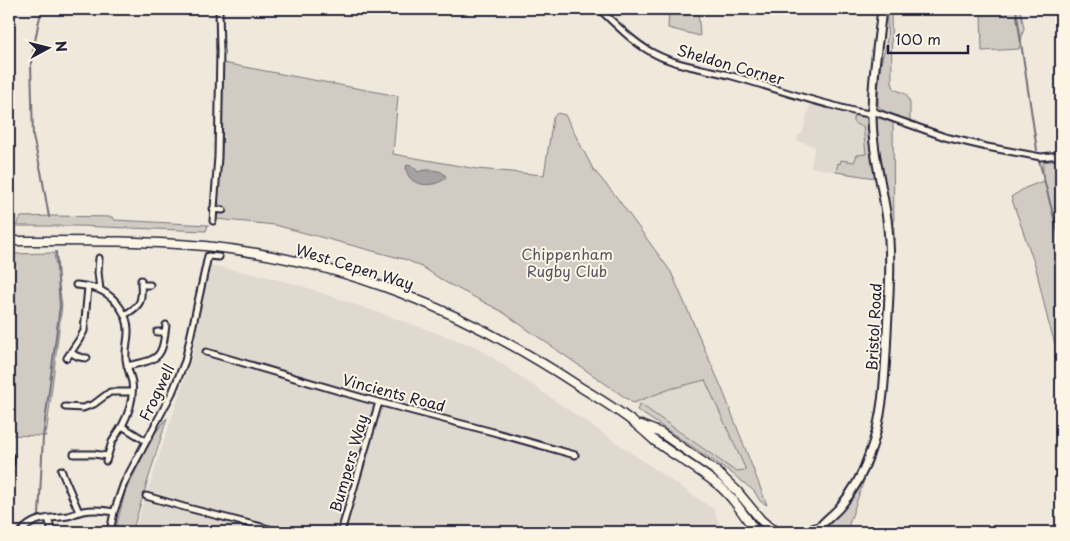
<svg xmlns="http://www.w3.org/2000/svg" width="1070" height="541" viewBox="0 0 1070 541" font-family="'Playpen Sans',sans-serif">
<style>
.built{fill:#e0d9cf}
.green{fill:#d1cbc3;stroke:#7a767f}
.water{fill:#a6a2a2;stroke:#716f79}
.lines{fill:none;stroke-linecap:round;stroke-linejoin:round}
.stream{stroke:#716f79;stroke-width:2}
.minor-casing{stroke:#22223b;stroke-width:9}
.major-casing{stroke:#22223b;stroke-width:11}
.highway-casing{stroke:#22223b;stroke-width:11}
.minor{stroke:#fcf5e5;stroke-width:5}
.major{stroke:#fcf5e5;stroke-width:7}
.highway{stroke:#fcf5e5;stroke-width:8}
.labels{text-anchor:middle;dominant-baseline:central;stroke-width:4;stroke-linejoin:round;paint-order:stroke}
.street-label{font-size:15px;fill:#22223b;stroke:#fcf5e5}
.park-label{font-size:15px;fill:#575564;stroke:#fcf5e5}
</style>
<rect width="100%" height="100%" fill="#efe8db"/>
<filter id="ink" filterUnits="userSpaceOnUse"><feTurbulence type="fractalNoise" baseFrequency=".02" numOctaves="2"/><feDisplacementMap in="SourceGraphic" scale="10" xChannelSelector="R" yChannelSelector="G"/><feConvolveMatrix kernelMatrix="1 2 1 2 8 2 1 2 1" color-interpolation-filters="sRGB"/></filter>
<g filter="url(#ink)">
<path class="built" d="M810,105L864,119L873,178L811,167L815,146L797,141L799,134H802Z
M209,265L263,276L302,286L477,347L713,509L723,532H134L193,354Z
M705,380L714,401L747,470L735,471L640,404L639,407L633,403L670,389Z"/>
<path class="green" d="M669,9H698L700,36L668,28Z
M887,9H891L892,82L894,89L906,94L910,103V120L886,113L878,106C878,89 879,71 883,55C884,51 886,48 886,44C889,32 886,21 887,9Z
M981,9H1020L1024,28L1019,49L982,51Z
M223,63L398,96L393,154L477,169L544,175L553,118L557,113L565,115L593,169L615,195L671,272L723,391L767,505L760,501L754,491L729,471L637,410L640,404L735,471L746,470L705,380L670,389L633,403L501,311L445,282L424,268L407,260L275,225L216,219V215L223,212L222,207L217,201L222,148Z
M856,114L864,116L867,119L870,147L875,178L836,172L838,163L840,164L841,160L854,162L857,155L866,154L863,126H859L853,122V118Z
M881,116L893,121L894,240L892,238L889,206L878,151L876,137L877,120Z
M1061,160V404L1055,375L1060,372L1055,344L1048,321L1036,268L1011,197L1025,188L1043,181V162Z
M54,216L112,217L115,220L208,225L206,231L78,226H16L21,217Z
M54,253L62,305L46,436L9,435V254Z
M167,418L132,532H115L125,492L155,433Z
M868,468L847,530L851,532H823L858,487Z"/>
<path class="water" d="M408,165L414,167L418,172C423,169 440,169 444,174C445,175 446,177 446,178C433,189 406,187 406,166Z"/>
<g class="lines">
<path class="stream" d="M42,9L38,25L31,63L33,137L41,171L49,217
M1016,9L1037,150
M1039,160L1060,241L1061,251
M39,516L43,437L60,306L56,252"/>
<defs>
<path id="minor" d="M599,9C616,24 634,44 655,54C678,66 707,69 732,76C765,85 798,97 831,105C844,109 858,113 872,114
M872,111L945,137L987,147L1041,157L1061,155
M213,209L223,210
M213,221L218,157L220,51L219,9
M99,258L98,272L100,290
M76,285C85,286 95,287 102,291C116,298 129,316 128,332C128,341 125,350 126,359C127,367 130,374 132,382C134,397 129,413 122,426
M141,285H150
M124,315C143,305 142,300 141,280
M157,332H165
M71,352C76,357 81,358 87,358
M206,352L363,398L493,432L575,455
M67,358L79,340L84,331L88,287
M127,366C160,359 162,359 166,325
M65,407L83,408L94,404L110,392H132
M74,454H94L107,456
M106,461L112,442L122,426L146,441
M9,465L11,463V457
M61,470L79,512
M146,496L184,507L281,532
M48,518L52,532
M21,532C34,516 49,519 68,516C73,515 78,512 83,511C94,509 104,510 114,512
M110,532L114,512L124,483L172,393L185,361L208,256L219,257
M341,532L379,402"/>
<path id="major" d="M805,532L820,526
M816,532C822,522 832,516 839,508C852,493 863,474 869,455C884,416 885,374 887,332C889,295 892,257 887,219C882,184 872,150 872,114C872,79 878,44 882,9"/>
<path id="highway" d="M9,241C74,241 140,240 205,246C342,260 463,310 577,385C596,397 615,408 633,422C641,428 648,435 655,441C675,456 697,468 717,484C733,497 744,515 756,532
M641,425L661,433L716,471L737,491L761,520L769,527L778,532"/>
</defs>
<use href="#minor" class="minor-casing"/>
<use href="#major" class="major-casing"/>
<use href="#highway" class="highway-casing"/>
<use href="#minor" class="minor"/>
<use href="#major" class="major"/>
<use href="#highway" class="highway"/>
</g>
</g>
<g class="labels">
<g class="street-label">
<text transform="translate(731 64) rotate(16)">Sheldon Corner</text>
<text transform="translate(355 266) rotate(17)">West Cepen Way</text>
<text transform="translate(873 327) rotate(-87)">Bristol Road</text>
<text transform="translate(156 392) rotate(-64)">Frogwell</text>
<text transform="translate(394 392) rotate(15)">Vincients Road</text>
<text transform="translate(348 463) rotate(-74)">Bumpers Way</text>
</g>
<g class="park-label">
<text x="567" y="253">Chippenham<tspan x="567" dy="17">Rugby Club</tspan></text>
</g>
</g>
<rect width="1070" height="541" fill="none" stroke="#fcf5e5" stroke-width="30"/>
<rect x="15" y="15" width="1040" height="511" fill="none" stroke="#22223b" stroke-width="2" filter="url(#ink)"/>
<g transform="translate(48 48) rotate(83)" stroke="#fcf5e5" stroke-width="4" paint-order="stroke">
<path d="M0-4L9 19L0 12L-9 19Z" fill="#22223b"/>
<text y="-8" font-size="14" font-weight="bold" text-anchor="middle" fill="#22223b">N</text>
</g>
<path d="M888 45v8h80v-8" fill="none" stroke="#22223b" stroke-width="2.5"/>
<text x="895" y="45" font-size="15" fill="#22223b" stroke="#fcf5e5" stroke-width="4" paint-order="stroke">100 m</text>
</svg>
